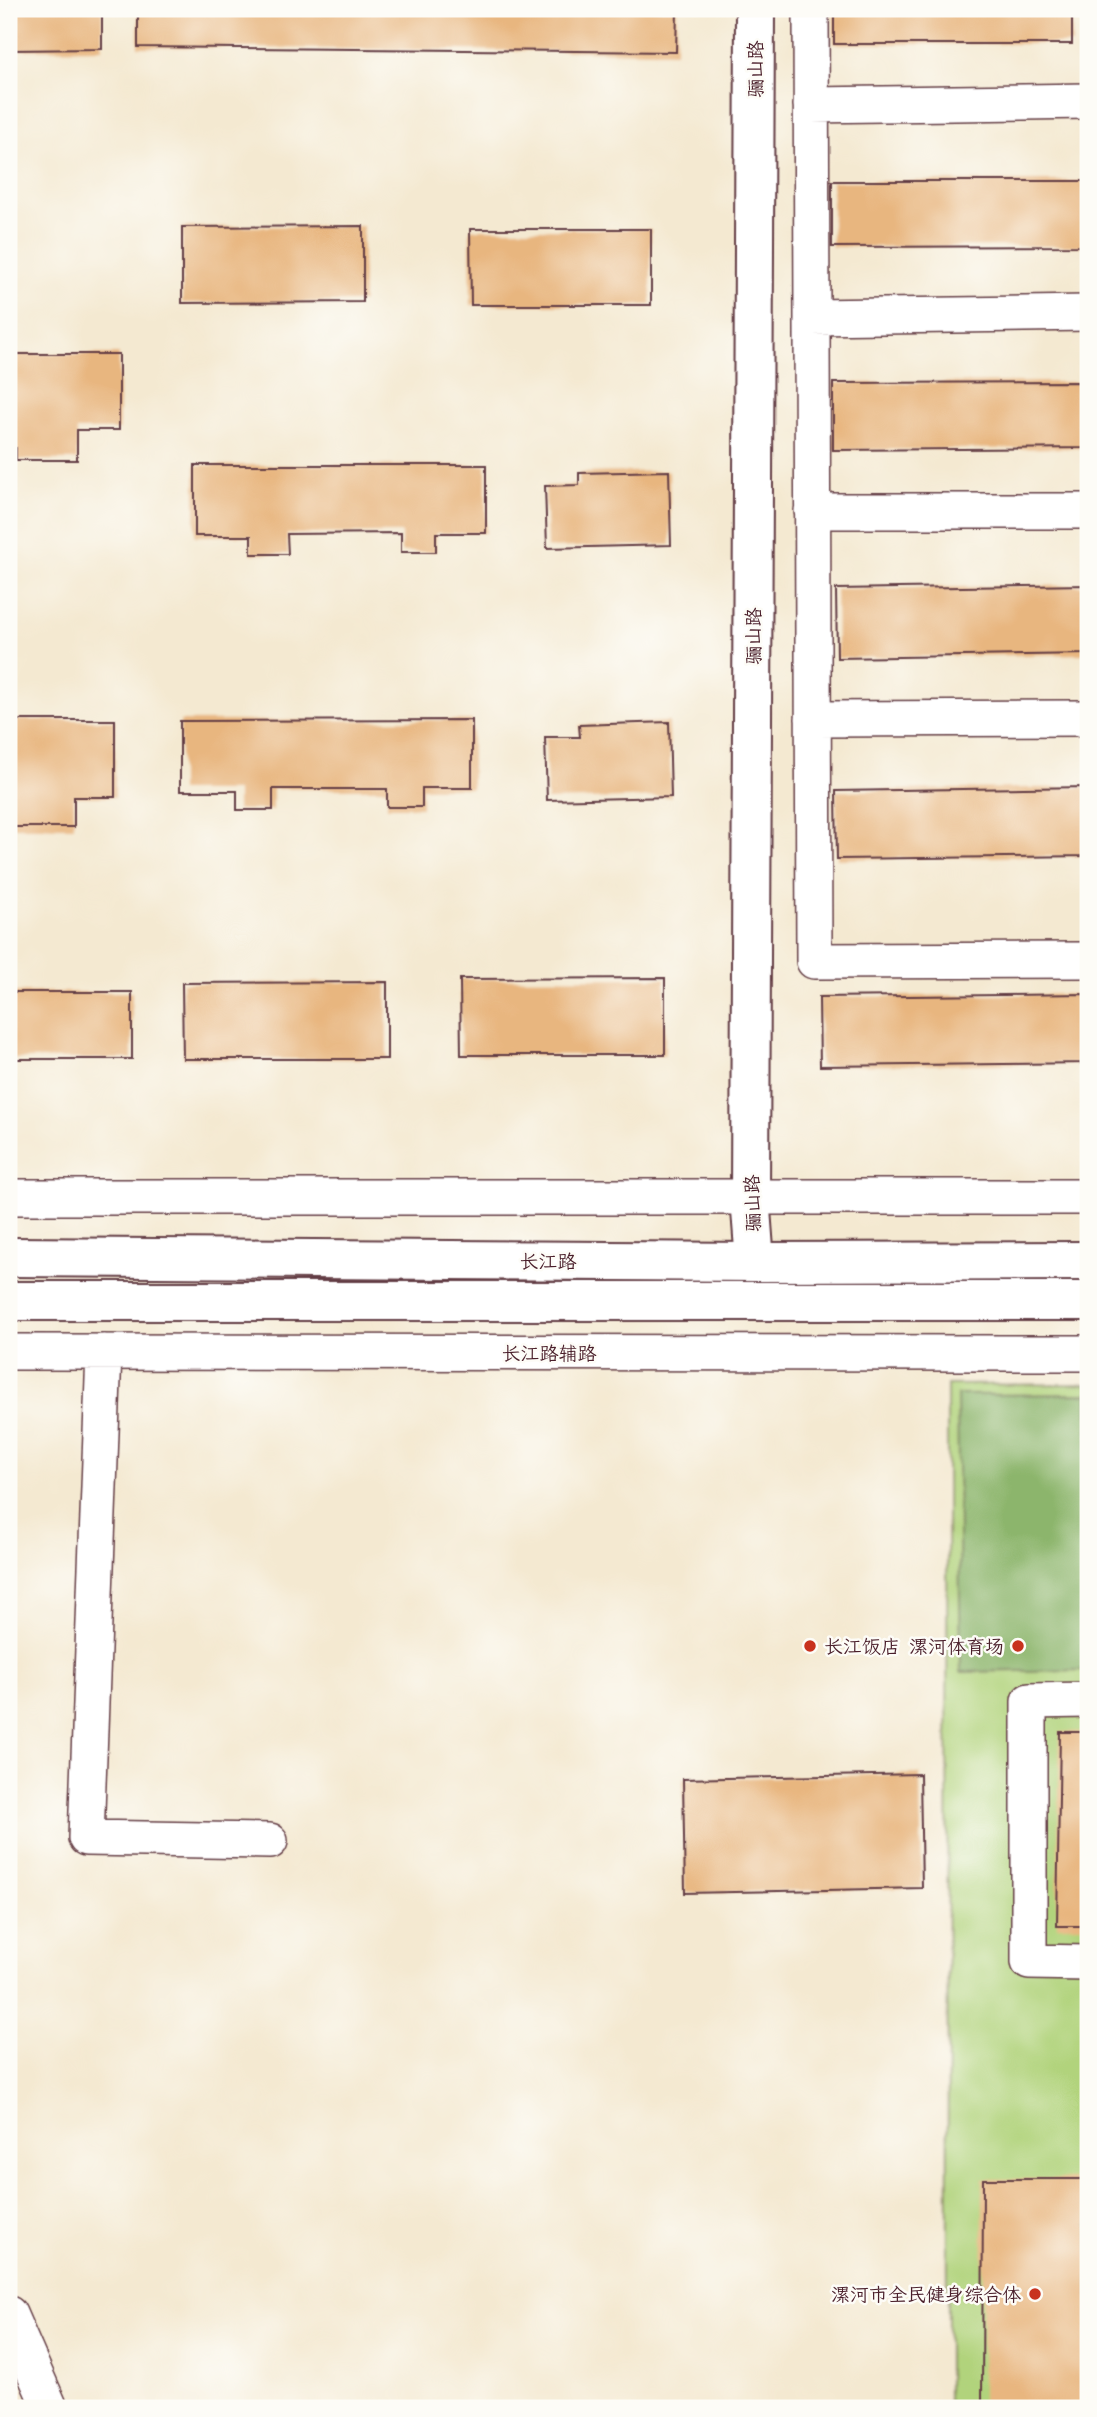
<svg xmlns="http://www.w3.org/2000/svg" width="1097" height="2417" viewBox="0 0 1097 2417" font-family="Delius,'LXGW WenKai TC',sans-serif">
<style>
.green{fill:#b1d37c;stroke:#7e7954;stroke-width:2}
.forest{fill:#8cb56c;stroke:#6b6a4c;stroke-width:2}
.building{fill:#e8b67f}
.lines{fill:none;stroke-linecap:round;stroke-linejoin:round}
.minor-casing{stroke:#643d44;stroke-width:38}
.tertiary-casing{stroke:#643d44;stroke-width:42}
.secondary-casing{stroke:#643d44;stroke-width:42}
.minor{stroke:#fff;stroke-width:35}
.tertiary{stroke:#fff;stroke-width:38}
.secondary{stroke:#fff;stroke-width:38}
.poi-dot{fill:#c8321e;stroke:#fdfcf7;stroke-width:2.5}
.labels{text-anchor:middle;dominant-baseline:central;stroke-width:5;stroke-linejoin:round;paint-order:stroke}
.street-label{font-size:19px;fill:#4a1f2b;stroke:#fdfcf7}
.poi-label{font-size:19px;fill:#4a1f2b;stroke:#fdfcf7;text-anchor:end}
</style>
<rect width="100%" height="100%" fill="#fdfcf7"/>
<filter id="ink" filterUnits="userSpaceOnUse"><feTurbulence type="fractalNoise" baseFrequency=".0143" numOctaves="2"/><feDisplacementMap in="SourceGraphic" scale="14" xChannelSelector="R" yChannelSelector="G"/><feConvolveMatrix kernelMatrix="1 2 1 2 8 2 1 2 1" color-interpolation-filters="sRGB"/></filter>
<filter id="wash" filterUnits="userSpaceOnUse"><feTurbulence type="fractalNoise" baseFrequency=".00686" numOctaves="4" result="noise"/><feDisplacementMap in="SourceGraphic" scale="28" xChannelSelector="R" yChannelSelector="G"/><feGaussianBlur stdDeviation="1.57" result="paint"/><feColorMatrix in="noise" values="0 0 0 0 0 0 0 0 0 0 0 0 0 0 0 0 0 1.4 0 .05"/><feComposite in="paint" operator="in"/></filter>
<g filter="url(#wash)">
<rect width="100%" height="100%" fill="#f4e9d1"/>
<path class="green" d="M1088,1384V2408H948L947,1385Z"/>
<path class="forest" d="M1088,1394V1670L961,1672L957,1395Z"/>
<g id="blocks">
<path class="building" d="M9,9H102V49L9,50Z
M138,9H677L676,52L138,47Z
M834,9H1072V44H834Z
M832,181H1088V246L832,247Z
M363,226V302L182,303V227Z
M470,229H651V305H471Z
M9,354H119V430H77V460H16V448H9Z
M1088,382V448L833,450V383Z
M195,465H486V533H436V552H401V533L287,534L288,554H251V536H195Z
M669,471L671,545L547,548L545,486L579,485V473Z
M1088,585V654L837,658L836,589Z
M9,720H115V797H74V827H12V815H9Z
M472,720V788H422V807H387V789H273V810H237V791H180V721Z
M669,722L671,797L547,800L545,737H580L579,725Z
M1088,787V856L837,859L836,791Z
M665,978V1055H461L460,979Z
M387,982V1059H183L182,983Z
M9,992H132V1059H9Z
M1088,994V1063L820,1066L819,997Z
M1060,1732H1088V1926H1057Z
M920,1774L922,1888L685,1893L683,1779Z
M983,2179H1088V2408H982Z"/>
</g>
</g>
<g filter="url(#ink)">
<use href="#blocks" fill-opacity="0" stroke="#643d44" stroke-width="2"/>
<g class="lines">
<defs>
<path id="minor" d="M811,9L814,961L1088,960
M811,105L1088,101
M812,317L1088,313
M812,511H1088
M813,719L1088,718
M9,1197H1088
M9,1352L1088,1353
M104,1352L86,1838L270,1841
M1088,1700L1029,1701V1962L1088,1963
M9,2314L50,2408"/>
<path id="tertiary" d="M755,1262L750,1197L755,9"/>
<path id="secondary" d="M9,1257L755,1262L1088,1261
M9,1301H1088"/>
</defs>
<use href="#minor" class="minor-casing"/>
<use href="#tertiary" class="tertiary-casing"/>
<use href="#secondary" class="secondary-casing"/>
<use href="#minor" class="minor"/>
<use href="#tertiary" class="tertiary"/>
<use href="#secondary" class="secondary"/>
</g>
</g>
<g class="poi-dot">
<circle cx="810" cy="1646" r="7"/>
<circle cx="1018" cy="1646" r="7"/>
<circle cx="1035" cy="2294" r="7"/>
</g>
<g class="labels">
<g class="street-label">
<text transform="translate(755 69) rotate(-90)">骊山路</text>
<text transform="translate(753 636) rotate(-90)">骊山路</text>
<text transform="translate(752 1203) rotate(-92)">骊山路</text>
<text x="548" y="1261">长江路</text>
<text x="549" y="1353">长江路辅路</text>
</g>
<g class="poi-label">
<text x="824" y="1646" text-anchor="start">长江饭店</text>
<text x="1004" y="1646">漯河体育场</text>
<text x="1021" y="2294">漯河市全民健身综合体</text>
</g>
</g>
<rect width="1097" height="2417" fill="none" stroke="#fdfcf7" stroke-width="35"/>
</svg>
